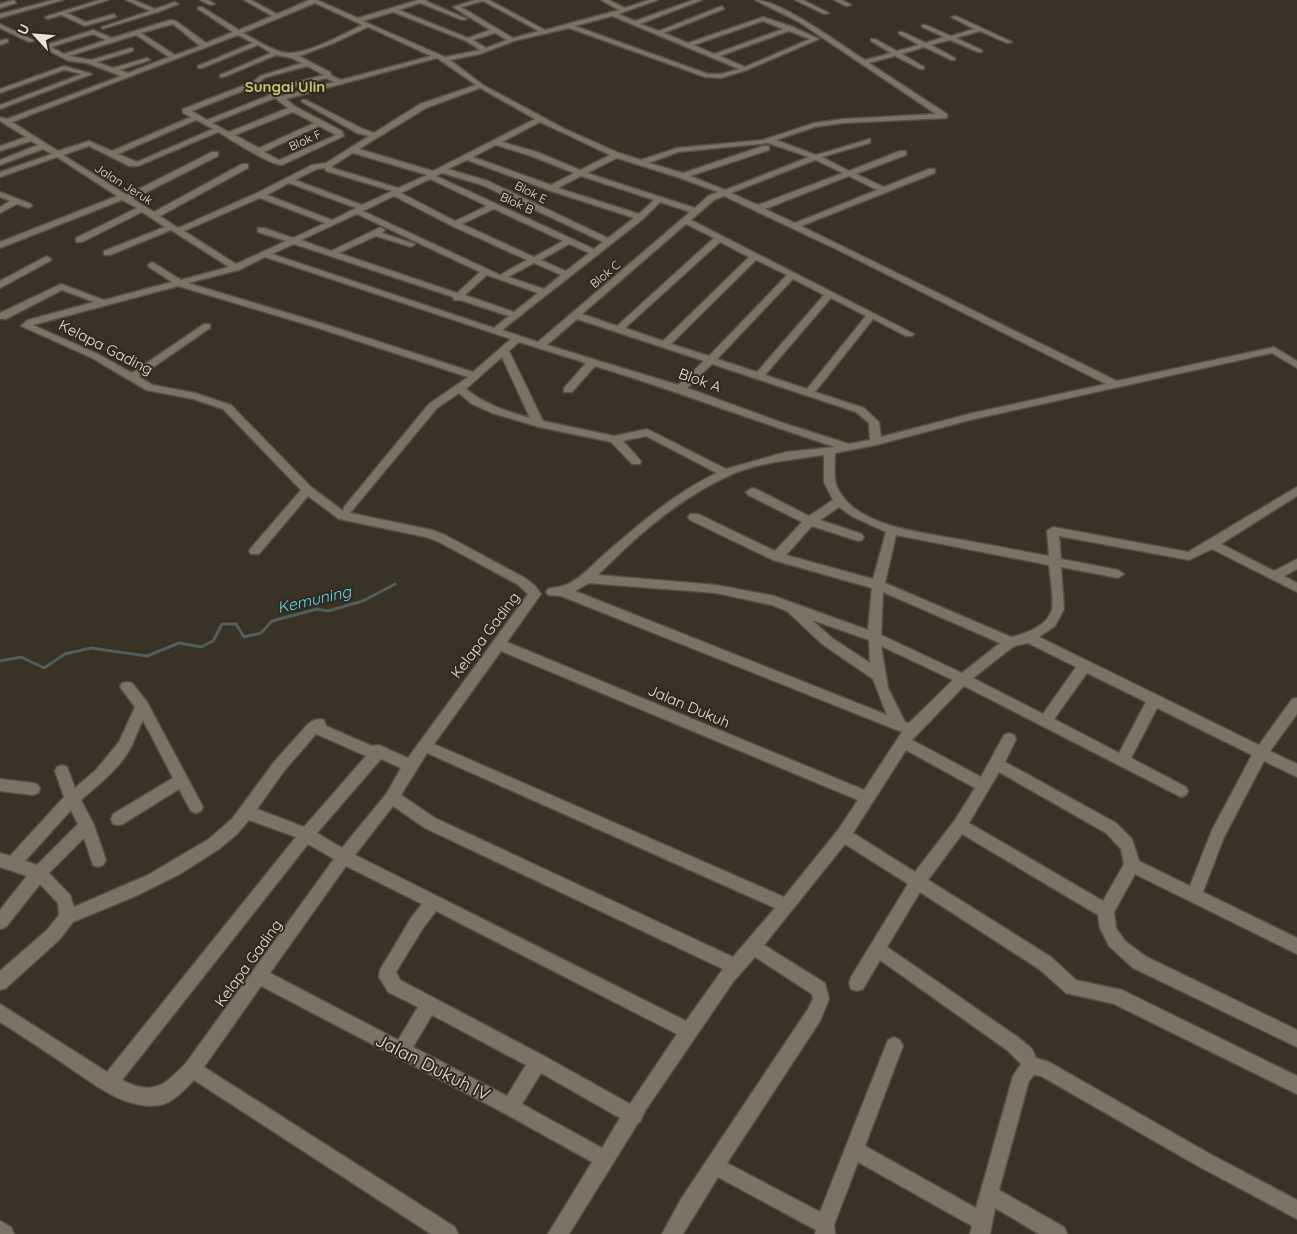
<svg xmlns="http://www.w3.org/2000/svg" width="1297" height="1234" viewBox="0 0 1297 1234" font-family="Quicksand,sans-serif">
<style>
.lines{fill:none;stroke-linecap:round;stroke-linejoin:round}
.stream{stroke:#525d5d;stroke-width:3}
.minor-casing{stroke:#554e43;stroke-width:3}
.minor{fill:#7c7364;fill-rule:evenodd}
.labels{text-anchor:middle;dominant-baseline:central;stroke-width:4;stroke-linejoin:round;paint-order:stroke}
.far-street-label{font-size:12px;fill:#e8e3da;stroke:#30291c}
.far-quarter-label{font-size:15px;font-weight:bold;fill:#cec476;stroke:#30291c}
.street-label{font-size:15px;fill:#e8e3da;stroke:#30291c}
.water-label{font-size:16px;font-style:italic;fill:#55dbf9;stroke:#30291c}
.near-street-label{font-size:18px;fill:#e8e3da;stroke:#30291c}
</style>
<rect width="100%" height="100%" fill="#3a3325"/>
<g class="lines">
<path class="stream" d="M0,661L21,657L44,668L65,654L91,648L147,656L179,643L201,647L213,641L222,624H236L244,637L261,633L272,621L317,609L328,611L363,601L395,584"/>
<defs>
<path id="minor" d="M14,0L16,3L0,8V4Z
M53,0H63L0,18V14Z
M99,0H108L67,13L86,22L114,14L116,17L85,26L61,15L48,19L45,17Z
M126,0H134L155,9L175,2L178,4L158,12L102,29V27L150,11Z
M200,0H208L215,4L210,5Z
M244,0H251L277,14L309,0H317L358,18L418,0H427L426,1L467,19L462,20L420,3L399,10L468,38L490,30L453,7L475,0H489L545,30L619,10L601,0H609L625,8L649,0H658L618,14L635,21L693,0H702L640,24L659,31L722,6L724,9L664,33L688,43L763,17L793,27L819,39L747,70L721,78L705,77L569,28L514,41L480,54L450,60L483,85L565,129L619,153L641,160L677,148L763,140L814,123L843,119L936,114L799,22L755,0C781,0 841,45 865,60L891,53L871,41V39H875L897,51L919,45L899,34V32H903L926,43L944,37L922,27V25H926L951,36L974,29L951,17L956,16L1012,42L1007,43L980,31L956,38L982,50V52H978L950,40L931,45L955,58V60H951L924,47L902,54L924,67V69H920L895,56L869,63L947,114V118L843,123L815,127L776,140L816,155L870,139V143L822,157L849,171L900,151H906V155L856,174L884,187L929,169H935V173L801,226L1117,381L1274,347L1297,361V368L1272,353L974,419L876,445L835,453C835,467 832,482 841,494C863,528 926,533 963,540C991,545 1020,551 1049,556L1047,531L1053,527L1188,552L1297,487V496L1221,544L1274,571L1297,559V569L1284,576L1297,583V592L1212,549L1189,560L1059,536L1061,559L1118,570L1124,574L1118,578L1061,567L1064,609L1055,626L1039,637L1259,745L1292,699L1297,698V714L1270,751L1297,764V777L1264,761L1224,837L1203,892L1297,938V954L1135,874L1114,912L1116,928L1125,941L1145,956L1297,1030V1047L1133,968L1109,946L1100,928L1098,915L962,834L928,880L1051,957L1076,980L1122,990L1297,1076V1094L1114,1004L1066,993L1039,969L920,892L887,947L1019,1038L1032,1049L1036,1058L1049,1062L1210,1154L1297,1200V1219L1198,1166L1041,1076L1034,1075L1029,1081L999,1190L1064,1227L1067,1234H1039L995,1208L990,1234H970L972,1226L858,1162L834,1225L835,1234H815L816,1230L718,1177L683,1234H662L681,1199L808,1009L813,999L812,994L755,957L733,982L645,1111L640,1122L638,1123L569,1234H548L592,1162L504,1113L261,986L204,1067L455,1227L458,1234H431L194,1080C185,1089 173,1103 160,1105C124,1111 89,1080 61,1062C41,1048 20,1035 0,1022V1004L107,1072L296,837L249,820L237,834L219,849L180,874L138,895L73,922L59,940L6,988L0,990V971L47,930L59,915L58,903L40,884L6,927L0,929V910L27,876L0,867V853L10,856L64,797L55,771L57,767L62,765L67,767L75,788L96,770L119,742L135,707L120,687L122,683L127,682L132,683L147,702L203,807L201,811L196,813L191,811L179,789L123,824L118,825L113,824L111,819L113,814L173,778L143,720C138,729 135,740 130,749C118,770 98,785 81,800L94,825L106,860L103,865L98,867L93,865L84,838L49,873L70,895L74,907L148,875L209,839L232,819L274,762L308,724C314,720 317,718 324,720L326,726L372,746L379,745L408,758L528,594L517,584L437,541L426,537L339,519L308,496L259,554H251L249,551L251,548L301,490L223,409L193,399L146,390L92,358L21,326L28,320L94,302L62,290L6,319H0V313L61,284L104,300L172,282L149,267L148,265L152,262L181,280L229,267L171,230L110,255H104V251L165,227L142,212L82,242H76V238L137,208L122,200L0,248V242L117,196L57,157L0,177V172L52,154L43,149L0,165V160L38,145L31,141L0,151V146L26,137L0,121V117L7,119L121,76L87,63L69,61L43,48V46L93,30L112,38L170,20L176,21L206,43L233,32L198,9V7H202L239,30L272,16ZM483,1L539,31L513,38L461,7ZM315,3L362,25C343,34 302,58 282,52C269,49 255,39 243,33ZM393,12L466,41L480,50L445,57L363,21ZM612,16L739,69L721,74H708L575,26ZM763,21L783,29L714,54L694,45ZM173,24L200,46L175,55L141,33ZM368,27L431,56L341,80L331,75L330,72L299,56L334,43ZM789,31L810,39L745,67L720,56ZM495,33L507,40L486,48L473,40ZM93,34L106,40L64,54L51,47ZM136,35L169,57L128,73L120,70L150,60L147,58L113,68L97,62L133,51V49L131,48L91,60L69,56ZM238,35L253,43L198,66V68H202L258,45L271,53L220,75V77H224L276,55L291,58L302,63L260,76L253,82L183,109V113L191,117L112,151L89,141L58,151L12,122ZM437,58L476,85L420,104L374,133L363,129L306,100H302V102L357,133L369,136L326,163L312,165L257,193L178,228L160,216L248,168V164H242L154,212L133,199L218,156V152H212L127,195L63,155L89,146L129,166H138L218,132C230,139 271,166 282,165L344,136L342,131L296,107L286,99ZM307,66L324,75L270,89L259,83L264,78ZM326,78L334,82L282,96L275,92ZM255,86L270,95L207,120L192,111ZM480,88L535,119L433,171L359,149L426,108ZM275,98L288,108L229,132L212,123ZM293,112L314,123L259,148L235,135ZM196,120L213,129L137,162L118,154ZM540,122L610,155L580,170L537,152L502,142ZM319,126L336,135L279,160L264,152ZM768,143L809,157L725,190L690,176L769,150V146H763L683,173L649,163L678,152ZM496,145L531,156L574,173L551,185L473,157ZM353,153L427,175L398,188L333,168L332,166ZM617,158L680,178L718,192L708,196L695,208L587,173ZM467,160L548,190L634,218L608,238L488,181L448,169ZM815,160L843,173L758,205L731,193ZM325,168L326,171L392,191L362,205L295,180L317,169ZM442,173L482,185L603,242L594,249L436,176ZM581,176L654,200L639,214L558,188ZM849,176L877,190L795,223L765,209ZM430,179L487,206L455,221L401,193ZM289,183L356,208L332,220L267,195ZM394,196L452,226L527,260L500,275L363,211ZM724,196L838,250L1106,384L973,413L881,437L879,422L864,408L815,392L873,319L906,336H912L914,334L691,220L714,200ZM260,198L325,223L293,238L264,228H258V232L286,241L236,264L184,231ZM660,202L690,212L538,342L502,330L643,219ZM494,209L563,241L534,257L462,224ZM357,214L480,272L457,293L339,253L376,236L411,247L415,244L382,233L385,230L381,227L331,251L301,240ZM686,224L714,238L617,326L582,314ZM720,242L749,257L663,341L625,328ZM294,244L453,297L454,300H460L509,316L494,328L272,254ZM569,244L589,253L566,271L541,260ZM265,257L511,339L473,372L324,324L188,283L239,270ZM756,260L787,275L709,356L671,344ZM534,263L561,275L544,289L508,277ZM487,275L538,293L514,312L465,295ZM793,279L824,295L757,372L717,359ZM178,286L318,328L468,377L429,404L344,507L343,511L311,487L231,405L195,393L153,385L139,377L210,328V324H204L132,373L98,354L33,325ZM831,298L866,316L807,389L765,375ZM577,319L704,361L678,385L547,345ZM519,342L586,363L564,388V392H572L595,366C676,391 755,421 835,447L786,452L726,469L647,429L614,436L543,421L509,351ZM502,357L530,418C506,411 486,405 466,389ZM712,364L856,412L869,423L870,440L849,444L783,423L687,388ZM459,393L472,404L492,413L539,427L611,442L632,464H640L641,461L623,441L646,436L717,473C676,492 642,522 608,551C595,562 585,575 570,583C563,587 555,587 548,589L546,592L548,595L561,596L902,732L864,790L507,642L541,594L535,586L525,578L445,535L432,530L350,513L437,408ZM824,455V482L833,500L809,516L756,489L752,488L746,492L748,495L802,522L775,551L698,514H690L688,517L690,520L773,560L872,588L868,630L774,596L716,585L598,575C637,535 683,495 735,473C763,462 795,459 824,455ZM839,507L853,517L886,532L873,579L786,555L812,526L858,541L862,540L864,537L862,534L820,520ZM896,535L1049,565C1050,577 1054,598 1052,609C1048,626 1025,634 1011,637L885,583ZM589,583L716,593L772,605L787,611L822,644L873,679L887,715L575,591ZM883,592L1000,643L962,673L881,635ZM812,620L869,640L870,663L832,638ZM1028,643L1076,667L1043,714L973,678L1014,646ZM881,646L953,680L909,723L905,722L888,688ZM501,651L858,800L838,830L784,897L434,744ZM1087,673L1146,702L1119,753L1054,719ZM964,686L1181,797L1186,795L1188,791L1186,787L1131,758L1157,708L1252,755L1212,830L1190,886L1139,861L1132,839L1116,823L1005,762L1016,739L1014,735L1009,733L1004,735L981,777L912,740ZM316,734L366,756L304,827L257,809L284,771ZM906,750L975,788L955,820L915,872L853,833ZM427,753L775,908L733,957L435,818L401,795ZM381,759L401,768L387,793L342,848L317,833ZM999,772L1106,833L1121,849L1124,864L1103,901L969,823ZM393,806L425,828L723,969L686,1021L355,855ZM71,810L78,824L37,865L25,861ZM308,844L334,859L186,1063C164,1086 153,1096 122,1080ZM845,844L908,884L851,977L849,983L851,989L857,991L863,989L880,960L1007,1050L1021,1064L1013,1076L976,1208L865,1146L903,1046L900,1040L894,1037L888,1040L820,1212L727,1163L820,1021L829,999L825,983L764,945ZM346,866L422,904L411,918L380,970L379,977L388,992L418,1007L398,1040L270,973ZM436,911L677,1034L630,1104L544,1056L400,980L396,972L423,928ZM432,1015L526,1065L507,1096L413,1047ZM541,1073L620,1118L602,1148L522,1104Z
M795,0H803L829,13L824,14Z
M834,0H842L851,5L846,6Z
M0,24L33,40L34,41L29,42L0,28Z
M6,39L8,40V42L0,45V41Z
M64,66L92,74L0,109V105L82,74L64,70L0,93V89Z
M0,192L31,204L32,206L28,208L17,204L0,213V207L10,201L0,197Z
M47,256L51,259L50,261L0,288V281Z
M0,779L33,783L38,785L40,789L38,793L33,795L0,791Z
M0,1221L11,1227L14,1234H0Z"/>
</defs>
<use href="#minor" class="minor-casing"/>
<use href="#minor" class="minor"/>
</g>
<g class="labels">
<g class="far-street-label">
<text transform="translate(305 140) rotate(-24)">Blok F</text>
<text transform="translate(124 184) rotate(32)">Jalan Jeruk</text>
<text transform="translate(531 192) rotate(27)">Blok E</text>
<text transform="translate(517 203) rotate(25)">Blok B</text>
<text transform="translate(605 274) rotate(-40)">Blok C</text>
</g>
<g class="far-quarter-label">
<text x="285" y="86">Sungai Ulin</text>
</g>
<g class="street-label">
<text transform="translate(106 347) rotate(27)">Kelapa Gading</text>
<text transform="translate(700 380) rotate(20)">Blok A</text>
<text transform="translate(485 635) rotate(-53)">Kelapa Gading</text>
<text transform="translate(689 706) rotate(23)">Jalan Dukuh</text>
<text transform="translate(248 963) rotate(-54)">Kelapa Gading</text>
</g>
<g class="water-label">
<text transform="translate(314 599) rotate(-13)">Kemuning</text>
</g>
<g class="near-street-label">
<text transform="translate(433 1067) rotate(27)">Jalan Dukuh IV</text>
</g>
</g>
<g transform="translate(35 35) rotate(296)" stroke="#30291c" stroke-width="4" paint-order="stroke">
<path d="M0-4L9 19L0 12L-9 19Z" fill="#e8e3da"/>
<text y="-8" font-size="14" font-weight="bold" text-anchor="middle" fill="#e8e3da">U</text>
</g>
</svg>
